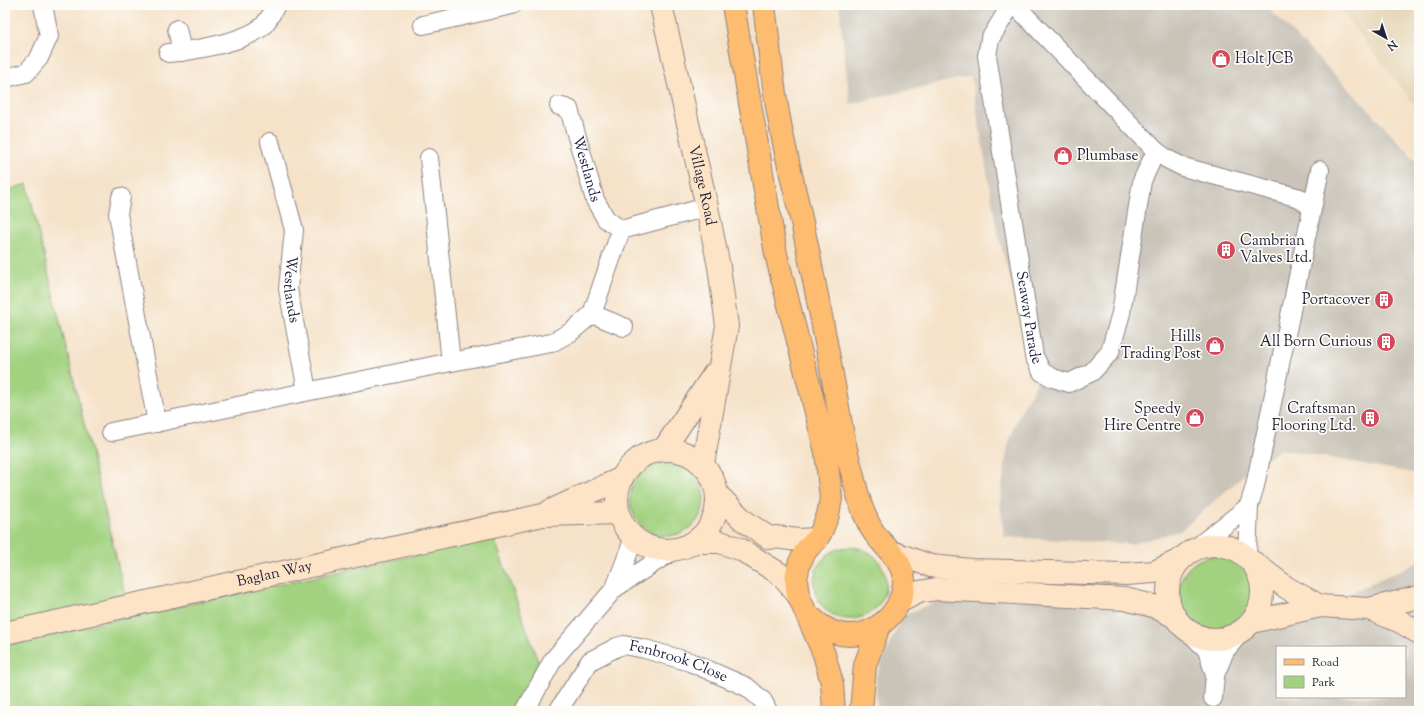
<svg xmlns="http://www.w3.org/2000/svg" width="1424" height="716" viewBox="0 0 1424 716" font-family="'Sorts Mill Goudy',serif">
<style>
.built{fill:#e5d5b7}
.industrial{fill:#c9c3b8;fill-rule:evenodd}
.green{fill:#a2d280;stroke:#627a5e}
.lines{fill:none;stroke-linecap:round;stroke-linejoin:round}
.street-casing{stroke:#8c8282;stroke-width:20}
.secondary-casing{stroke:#8c8282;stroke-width:24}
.primary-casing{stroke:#8c8282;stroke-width:24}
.street{stroke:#fff;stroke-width:18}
.secondary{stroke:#fee4c6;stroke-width:22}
.primary{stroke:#fdbc70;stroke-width:22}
.labels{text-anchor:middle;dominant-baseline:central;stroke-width:3.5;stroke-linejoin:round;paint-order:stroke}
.poi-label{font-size:15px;fill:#22223b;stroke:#fdfcf7;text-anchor:end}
.street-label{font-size:15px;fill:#22223b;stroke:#fdfcf7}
</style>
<rect width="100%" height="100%" fill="#fdfcf7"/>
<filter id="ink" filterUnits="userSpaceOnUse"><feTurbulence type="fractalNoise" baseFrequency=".025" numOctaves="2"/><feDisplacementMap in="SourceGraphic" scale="8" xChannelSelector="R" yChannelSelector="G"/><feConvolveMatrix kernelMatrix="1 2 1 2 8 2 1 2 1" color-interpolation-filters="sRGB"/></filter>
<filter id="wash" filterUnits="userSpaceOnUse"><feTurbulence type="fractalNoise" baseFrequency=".012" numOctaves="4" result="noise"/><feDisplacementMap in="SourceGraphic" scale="16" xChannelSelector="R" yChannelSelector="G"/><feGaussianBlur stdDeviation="0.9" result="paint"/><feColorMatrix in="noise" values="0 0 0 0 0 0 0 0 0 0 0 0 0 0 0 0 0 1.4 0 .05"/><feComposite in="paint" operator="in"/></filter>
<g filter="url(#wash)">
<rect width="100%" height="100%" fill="#f5e2c9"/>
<path class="built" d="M1336,5H1419V110Z"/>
<path class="industrial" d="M839,5H1265L1360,100L1419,164V474L1280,449L1242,477L1180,531L1131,544L1004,537L1000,501L1008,445L1019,415L1038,381L997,231L971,76L850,104Z
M1419,562V711H877L876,677L902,616L940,600L1125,599L1320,606ZM1277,647H1405V697H1277Z"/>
<path class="green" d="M27,184L126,599L5,627V191Z
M630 499a37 37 0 1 1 74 0a37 37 0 1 1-74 0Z
M494,538L541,669L521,711H5V646L130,616L167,609Z
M814 583a36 36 0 1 1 72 0a36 36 0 1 1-72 0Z
M1179 593a37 37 0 1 1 74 0a37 37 0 1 1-74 0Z"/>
</g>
<g filter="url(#ink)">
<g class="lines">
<defs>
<g id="street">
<path id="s1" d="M1011,5L990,39L987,56L1034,356L1042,372L1053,378L1069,383L1092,372L1110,352L1121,313L1142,181L1156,151"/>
<path d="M1015,5L1156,151L1167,159L1183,167L1300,198L1312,208"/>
<path d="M423,25L512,5"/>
<path d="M177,29L182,52"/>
<path d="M168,53C193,51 245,42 263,26C268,21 273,11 276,5"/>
<path d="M5,78L26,73L39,58L49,36L43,5"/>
<path id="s2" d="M559,106L569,109L595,200L606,219L621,230"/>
<path id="s3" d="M270,142L294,230L288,289L307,391"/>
<path d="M429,158L451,362"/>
<path d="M121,197L118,214L157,423"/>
<path d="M592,314L624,327"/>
<path d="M111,432L451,362L551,343L571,332L592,314L621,230L707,207"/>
<path d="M1249,506L1255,486L1320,170"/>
<path d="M1192,551L1249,506L1247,557"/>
<path d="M615,588L634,538"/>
<path d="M1187,630L1207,650L1215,675L1225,651L1241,632"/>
<path d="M1213,698L1215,675"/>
<path d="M525,711L553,660L615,588L674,550"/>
<path id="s4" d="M558,711L590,661L617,647L624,645L645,649L690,662L747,687L763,701L768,711"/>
</g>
<g id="secondary">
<path id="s5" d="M661,5L707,207L719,267L727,326L703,464"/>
<path d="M664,449L714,374"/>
<circle cx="667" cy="500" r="50"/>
<path d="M718,495L743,520L769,538L775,537L798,540L817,539"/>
<path d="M550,511L622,478"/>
<path d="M694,542H720L740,549L780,574L798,595"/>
<circle cx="1215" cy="592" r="47"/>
<path d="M892,552L931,566L971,570L1126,574L1154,572L1180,560"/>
<path d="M1253,562L1287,588L1320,606"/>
<path d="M899,602L919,592L936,589L1125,599L1153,606L1175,617"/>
<path d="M1369,609L1419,597"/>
<path d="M1252,622L1320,606L1369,609L1401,622L1419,633"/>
<path id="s6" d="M5,633L543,515L619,513"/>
</g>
<path id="primary" d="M733,5L776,254L826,452L831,498L828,515L821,532L817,539L806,550L799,564L796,579L798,595L824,654L832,683L834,711
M764,5C769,43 772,81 779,118C788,168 802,216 811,266C820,309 828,353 836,396C840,418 843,440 849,461C855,483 861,515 875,534C886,549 905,562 904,583C902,615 871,640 840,634C826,631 816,622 806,613
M861,711L865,665L879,626"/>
</defs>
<use href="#street" class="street-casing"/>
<use href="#secondary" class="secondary-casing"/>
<use href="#primary" class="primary-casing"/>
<use href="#street" class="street"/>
<use href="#secondary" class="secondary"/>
<use href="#primary" class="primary"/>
</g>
</g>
<defs>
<symbol id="shop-disc" viewBox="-11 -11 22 22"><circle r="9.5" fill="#d1495b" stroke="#fdfcf7"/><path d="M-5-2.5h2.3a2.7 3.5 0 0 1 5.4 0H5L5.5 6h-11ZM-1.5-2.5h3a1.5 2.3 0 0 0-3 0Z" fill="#fff"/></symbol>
<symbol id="building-disc" viewBox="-11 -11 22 22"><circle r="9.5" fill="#d1495b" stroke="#fdfcf7"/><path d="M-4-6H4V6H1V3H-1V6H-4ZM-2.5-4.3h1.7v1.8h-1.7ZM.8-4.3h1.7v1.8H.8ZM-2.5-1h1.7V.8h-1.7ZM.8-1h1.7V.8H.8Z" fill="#fff"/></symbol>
</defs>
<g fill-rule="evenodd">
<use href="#shop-disc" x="1210" y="48" width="22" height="22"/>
<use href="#shop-disc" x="1052" y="145" width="22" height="22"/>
<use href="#building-disc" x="1215" y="239" width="22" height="22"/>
<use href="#building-disc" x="1373" y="289" width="22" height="22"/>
<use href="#building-disc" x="1375" y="331" width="22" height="22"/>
<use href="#shop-disc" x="1204" y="335" width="22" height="22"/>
<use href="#shop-disc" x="1184" y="407" width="22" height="22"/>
<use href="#building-disc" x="1359" y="407" width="22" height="22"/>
</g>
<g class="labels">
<g class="poi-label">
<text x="1235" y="59" text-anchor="start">Holt JCB</text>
<text x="1077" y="156" text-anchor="start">Plumbase</text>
<text x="1240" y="241" text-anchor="start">Cambrian<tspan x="1240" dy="17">Valves Ltd.</tspan></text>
<text x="1370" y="300">Portacover</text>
<text x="1201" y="337">Hills<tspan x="1201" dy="17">Trading Post</tspan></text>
<text x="1372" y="342">All Born Curious</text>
<text x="1181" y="409">Speedy<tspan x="1181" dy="17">Hire Centre</tspan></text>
<text x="1356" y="409">Craftsman<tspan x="1356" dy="17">Flooring Ltd.</tspan></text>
</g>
<g class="street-label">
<text stroke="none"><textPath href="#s2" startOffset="73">Westlands</textPath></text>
<text stroke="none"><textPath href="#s5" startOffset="185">Village Road</textPath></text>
<text stroke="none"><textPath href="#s3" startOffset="151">Westlands</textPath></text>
<text stroke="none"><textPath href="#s1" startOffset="322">Seaway Parade</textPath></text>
<text stroke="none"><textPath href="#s6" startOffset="276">Baglan Way</textPath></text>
<text stroke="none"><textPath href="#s4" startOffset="154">Fenbrook Close</textPath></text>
</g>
</g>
<rect width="1424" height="716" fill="none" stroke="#fdfcf7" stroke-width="20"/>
<rect x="1276" y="646" width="130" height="52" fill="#fdfcf7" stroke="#a5a5ac"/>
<rect x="1284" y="659" width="20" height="6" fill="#fdbc70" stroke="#a5a5ac"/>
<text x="1312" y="666" font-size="12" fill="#22223b">Road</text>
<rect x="1284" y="676" width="20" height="12" fill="#a2d280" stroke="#a5a5ac"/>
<text x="1312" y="686" font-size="12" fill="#22223b">Park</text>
<g transform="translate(1386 38) rotate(141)" stroke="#fdfcf7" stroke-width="3" paint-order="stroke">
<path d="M0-3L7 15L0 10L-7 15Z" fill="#22223b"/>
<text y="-6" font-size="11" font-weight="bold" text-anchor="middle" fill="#22223b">N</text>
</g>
</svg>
